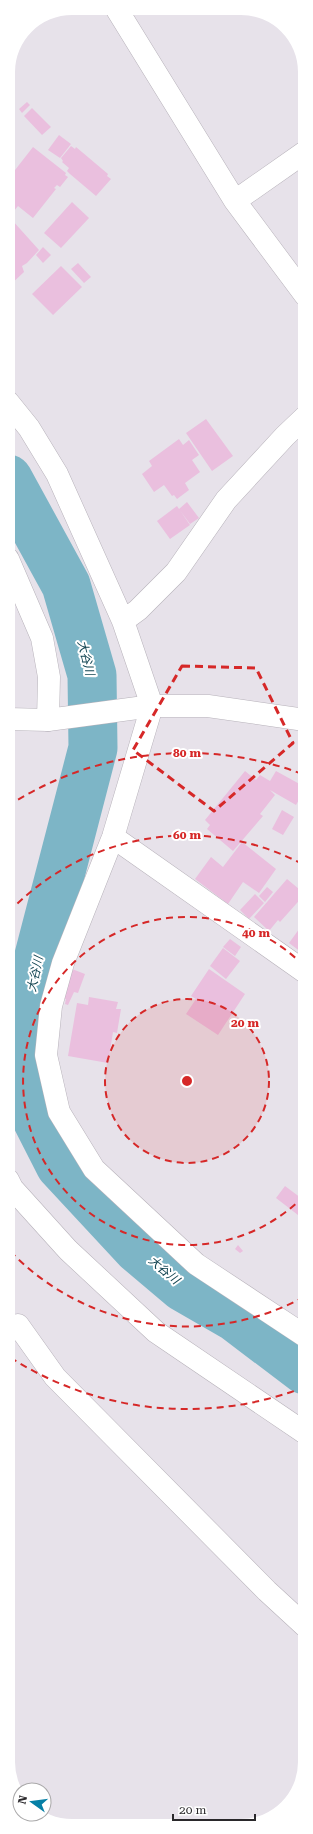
<svg xmlns="http://www.w3.org/2000/svg" width="313" height="1834" viewBox="0 0 313 1834" font-family="'Roboto Serif','Noto Sans JP',serif">
<style>
.lines{fill:none;stroke-linecap:round;stroke-linejoin:round}
.river{stroke:#7db5c6;stroke-width:49}
.building{fill:#eabfde}
.minor-casing{stroke:#b7b2ba;stroke-width:23}
.tertiary-casing{stroke:#b7b2ba;stroke-width:23}
.minor{stroke:#fff;stroke-width:22}
.tertiary{stroke:#fff;stroke-width:22}
.marked{fill:none;stroke:#d62828;stroke-width:3;stroke-dasharray:8 5;stroke-linejoin:round}
.ring{fill:none;stroke:#d62828;stroke-width:2;stroke-dasharray:7 5}
.labels{text-anchor:middle;dominant-baseline:central;stroke-width:4;stroke-linejoin:round;paint-order:stroke}
.water-label{font-size:12px;font-style:italic;fill:#134552;stroke:#fff}
.centre{fill:#d62828;stroke:#fff;stroke-width:2}
.ring-label{font-size:12px;text-anchor:middle;font-weight:bold;fill:#d62828;stroke:#fff;stroke-width:4;stroke-linejoin:round;paint-order:stroke}
</style>
<rect width="100%" height="100%" fill="#e7e2ea"/>
<g class="lines">
<path class="river" d="M8,479L66,585L92,675L93,748L34,975L24,1034L22,1073L32,1110L60,1165L138,1249L183,1287L235,1317L305,1370"/>
</g>
<path class="building" d="M27,102L30,105L22,113L19,109Z
M32,108L51,127L42,135L24,116Z
M59,135L71,144L60,158L48,150Z
M71,146L75,149L76,147L108,174L107,176L111,179L96,196L70,174L67,171L69,168L62,162L63,161L61,158Z
M33,147L66,173L65,175L68,177L60,187L57,185L54,188L56,189L33,218L18,206L10,216L8,215V179Z
M72,202L89,218L61,248L44,233Z
M12,220L39,250L27,263L22,266L24,272L8,287V224Z
M43,247L51,255L43,263L36,255Z
M78,263L91,277L84,283L71,269Z
M61,266L82,287L53,315L32,294Z
M206,419L233,456L212,471L186,433Z
M179,439L183,445L189,440L199,455L192,460L200,472L185,483L189,490L177,499L174,495L172,496L164,485L154,492L142,474L152,466L149,461Z
M187,502L199,518L190,524L179,509Z
M177,506L190,525L170,539L157,521Z
M245,771L256,780L260,775L270,781L276,771L305,787V789L296,805L270,790L275,795L260,814L263,816L233,851L207,829L210,825L205,820Z
M282,810L294,817L283,835L272,829Z
M242,842L276,869L259,893L243,882L228,904L195,879L211,857L223,867Z
M287,879L305,894L280,922L278,920L269,931L254,917Z
M267,887L273,892L265,902L259,896Z
M255,894L264,903L249,919L240,910Z
M305,921V955L289,943Z
M230,939L241,947L235,956L223,947Z
M223,948L240,961L226,979L210,966Z
M72,969L85,974L78,993L74,992L68,1005L65,1004L66,999H64Z
M209,969L245,994L218,1035L186,1014L196,999L191,996Z
M89,997L118,1002L116,1009H121L117,1033L113,1032L108,1063L68,1056L77,1003L88,1005Z
M285,1186L305,1201V1206L298,1215L276,1198Z
M238,1245L243,1251L240,1253L235,1249Z"/>
<g class="lines">
<defs>
<path id="minor" d="M116,8L235,201L305,295
M235,201L305,152
M8,402L29,428L57,474L123,621L152,706L113,837L63,963L51,1006L46,1055L59,1112L94,1169L196,1264L305,1336
M8,559L42,638L49,677L48,720
M123,621L138,610L176,572L226,500L285,436L305,417
M113,837L305,972
M8,1180L12,1188L68,1250L156,1332L305,1433
M8,1332L18,1325L55,1377L267,1591L305,1626"/>
<path id="tertiary" d="M8,719L48,720L152,706H208L305,720"/>
</defs>
<use href="#minor" class="minor-casing"/>
<use href="#tertiary" class="tertiary-casing"/>
<use href="#minor" class="minor"/>
<use href="#tertiary" class="tertiary"/>
</g>
<path class="marked" d="M182,666L256,668L293,743L214,811L133,750Z"/>
<circle cx="187" cy="1081" r="82" fill="#d62828" fill-opacity=".12"/>
<g class="ring">
<circle cx="187" cy="1081" r="82"/>
<path d="M304 1196A164 164 0 1 1 304 966"/>
<path d="M304 1297A246 246 0 0 1 9 1250M9 912A246 246 0 0 1 304 865"/>
<path d="M305 1387A328 328 0 0 1 8 1356M8 806A328 328 0 0 1 305 775"/>
</g>
<g class="labels">
<g class="water-label">
<text transform="translate(86 658) rotate(76)">大谷川</text>
<text transform="translate(35 974) rotate(-78)">大谷川</text>
<text transform="translate(164 1270) rotate(40)">大谷川</text>
</g>
</g>
<path d="M0 0H313V1834H0ZM72 15H241A57 57 0 0 1 298 72V1762A57 57 0 0 1 241 1819H72A57 57 0 0 1 15 1762V72A57 57 0 0 1 72 15Z" fill="#fff" fill-rule="evenodd"/>
<circle cx="187" cy="1081" r="6" class="centre"/>
<g class="ring-label">
<text x="187" y="757">80 m</text>
<text x="187" y="839">60 m</text>
<text x="256" y="937">40 m</text>
<text x="245" y="1027">20 m</text>
</g>
<g transform="translate(32 1802) rotate(284)"><circle r="19" fill="#ffffff" stroke="#aaa9aa"/>
<path d="M0-3L7 15L0 10L-7 15Z" fill="#0680a6"/>
<text y="-6" font-size="11" font-weight="bold" text-anchor="middle" fill="#2a282b">N</text>
</g>
<path d="M173 1814v6h82v-6" fill="none" stroke="#2a282b" stroke-width="2"/>
<text x="179" y="1814" font-size="12" fill="#2a282b" stroke="#ffffff" stroke-width="3" paint-order="stroke">20 m</text>
</svg>
